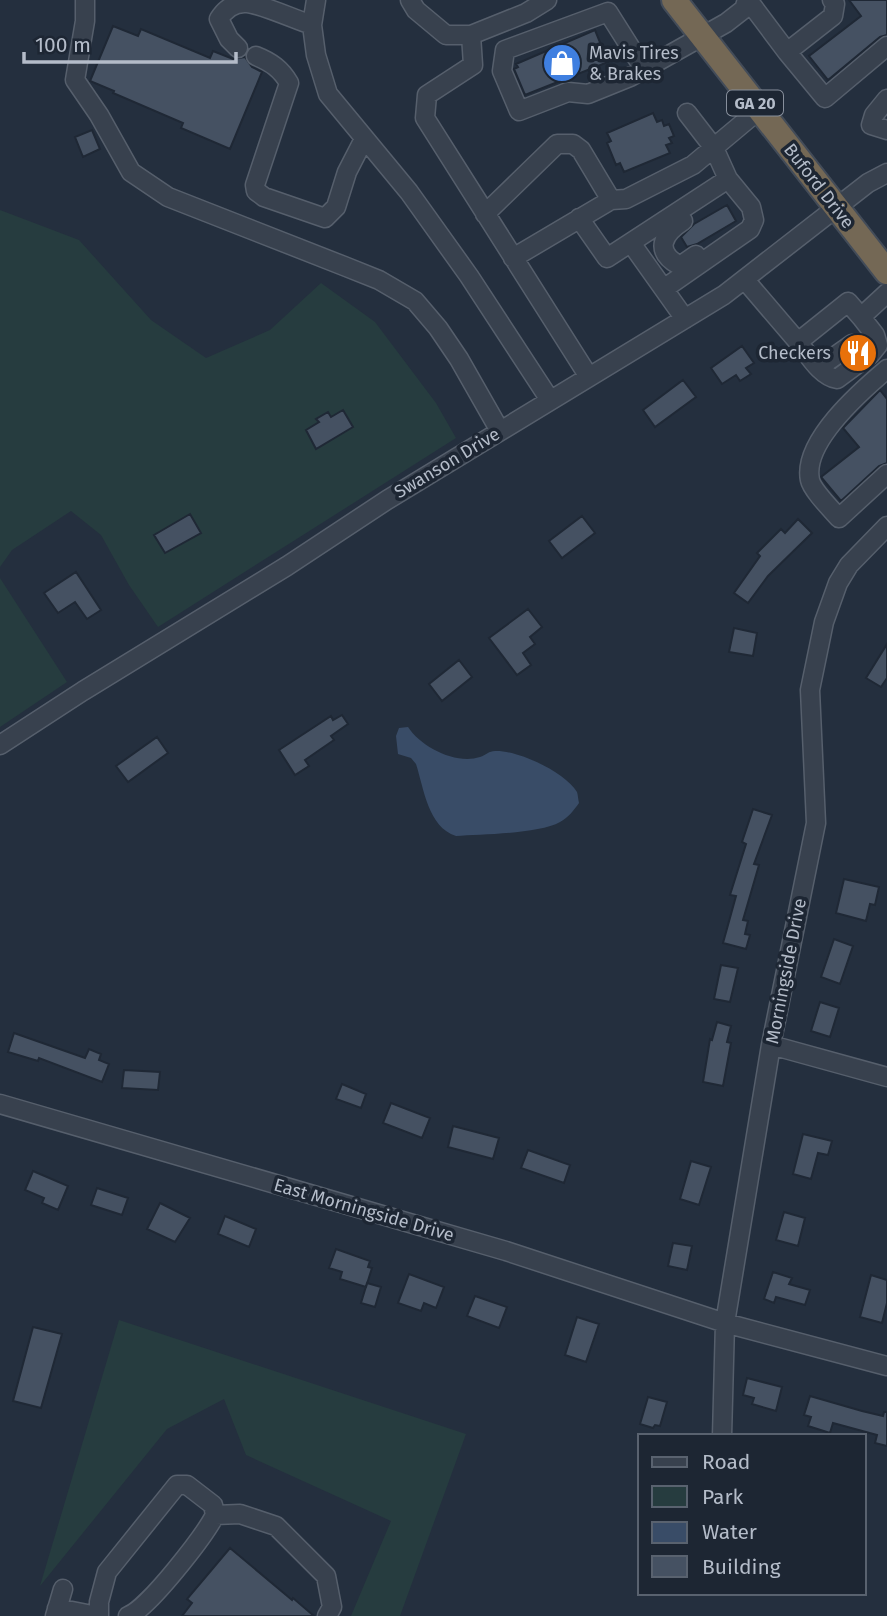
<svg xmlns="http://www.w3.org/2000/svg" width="887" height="1616" viewBox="0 0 887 1616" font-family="'Fira Sans',sans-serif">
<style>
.green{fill:#263c3f}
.water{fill:#394c67}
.building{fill:#455162;stroke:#1f2835;stroke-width:2}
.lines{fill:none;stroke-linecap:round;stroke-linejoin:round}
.minor-casing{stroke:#565f6c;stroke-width:21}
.highway-casing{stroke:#434c59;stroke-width:28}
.minor{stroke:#38414e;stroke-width:18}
.highway{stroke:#746855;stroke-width:24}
.labels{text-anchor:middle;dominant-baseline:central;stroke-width:7;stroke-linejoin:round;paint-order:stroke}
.shield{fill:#1d2633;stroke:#878f9c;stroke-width:2}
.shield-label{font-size:16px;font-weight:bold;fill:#b4bcc9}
.poi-label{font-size:18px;fill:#b4bcc9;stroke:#1d2633;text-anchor:start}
.street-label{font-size:18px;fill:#b4bcc9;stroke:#1d2633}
</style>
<rect width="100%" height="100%" fill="#242f3e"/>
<path class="green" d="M0,210L79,240L151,320L206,358L270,330L321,283L375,322L436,403L456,438L158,627L129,585L101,535L71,511L12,550L0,567Z
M0,578L67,682L0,727Z
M119,1320L466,1434L400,1616H351L391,1521L246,1455L224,1399L167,1429L40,1586Z"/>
<path class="water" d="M408,727C421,747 456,765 480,757C486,755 489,751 495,751C518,750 565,772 577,792C578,795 578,799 579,803C574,810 568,818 560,822C539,834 481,834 456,836C428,827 424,789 416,764L411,758L398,754L396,736L399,728Z"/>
<path class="building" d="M849,0H887V35L880,37L828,80L809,56L861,16Z
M113,26L138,36L141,29L210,58L213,51L233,59L245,57L252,67L262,72L230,149L181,128L183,123L113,93L114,91L90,81Z
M595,30L608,62L525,95L514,69L518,67L516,64Z
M653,113L657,122L662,120L664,126L669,124L674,136L669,138L672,143L666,145L670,153L624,172L620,163L616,165L607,143L611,141L607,133Z
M92,130L100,149L83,157L75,137Z
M727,205L736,221L697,244L687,247L681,237L694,224Z
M742,346L754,363L746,368L751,374L740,381L736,375L722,384L711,368Z
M683,380L696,397L655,427L643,410Z
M880,390L887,399V463L879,466L841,501L821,477L859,447L843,428Z
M343,410L353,427L316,449L306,430L319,422L316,419L328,412L331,417Z
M190,514L201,533L165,553L154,535Z
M582,516L595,533L562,558L549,541Z
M798,519L812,533L768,576L748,603L734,593L760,556L757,553L781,529L785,533Z
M76,572L101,610L87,619L75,602L58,613L44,593Z
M528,609L542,627L530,637L535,644L523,653L531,665L517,675L489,638Z
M734,628L757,633L753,656L729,652Z
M887,644V678L881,687L866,678Z
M459,660L472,677L442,701L429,684Z
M342,715L348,724L331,736L334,740L305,760L309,766L295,775L279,750L331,716L333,720Z
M157,737L168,753L128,782L116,766Z
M753,809L772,815L754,864L759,865L743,920L748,921L745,934L750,935L746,949L723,943L736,896L730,895L746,844L742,842Z
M844,879L879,887L875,905L870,904L866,921L836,913Z
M834,939L853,946L840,984L821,977Z
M721,965L738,968L730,1002L714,999Z
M820,1002L839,1008L830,1037L811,1031Z
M717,1022L731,1026L727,1042L731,1043L723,1086L703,1082L710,1039L712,1040Z
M14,1033L85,1058L89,1049L101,1054L99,1060L109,1064L102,1082L39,1058L38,1061L8,1052Z
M124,1070L160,1072L158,1090L122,1088Z
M342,1084L366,1094L361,1108L336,1099Z
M391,1103L430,1118L422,1138L383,1123Z
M453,1126L499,1138L493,1159L448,1147Z
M803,1134L832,1141L828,1155L818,1153L811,1179L793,1174Z
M528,1150L570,1165L564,1183L521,1168Z
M691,1161L711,1167L699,1205L680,1199Z
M33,1171L68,1186L58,1210L42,1203L44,1198L25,1190Z
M97,1188L128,1198L122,1215L91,1205Z
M160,1203L190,1218L175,1242L147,1229Z
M784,1212L805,1218L798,1246L776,1240Z
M225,1216L256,1229L249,1247L218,1234Z
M673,1243L692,1246L687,1270L668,1266Z
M336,1249L370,1261L368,1267L372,1268L366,1287L340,1279L342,1272L329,1268Z
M773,1272L792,1278L789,1284L810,1290L805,1305L776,1297L774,1303L764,1299Z
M409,1274L444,1287L436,1308L424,1303L421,1311L398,1303Z
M871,1275L887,1280V1303L882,1323L860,1317Z
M367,1283L381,1287L375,1307L361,1303Z
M475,1296L507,1307L499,1328L467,1316Z
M577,1317L599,1324L586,1362L565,1355Z
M33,1327L62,1334L41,1408L13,1401Z
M747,1378L782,1387L776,1411L752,1404L754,1398L743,1395Z
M810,1396L862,1411L883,1416L884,1412H887V1446L875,1443L877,1435L833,1423L830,1433L808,1426L811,1417L804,1415Z
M648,1397L667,1402L660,1426L655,1425L653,1428L640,1424Z
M230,1548L292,1600L293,1598L314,1616H182L192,1603L187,1599Z"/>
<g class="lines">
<defs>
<path id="minor" d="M85,0V21L75,80L99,115L131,172L168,197L344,266L379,280L415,301L438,328L459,359L500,431
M316,0L312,25L316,55L328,94L409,192L469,276L550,400
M410,0L416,10L446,35H471L526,13L547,0
M748,0L787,52L833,16L835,4L832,0
M471,35L473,65L427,95L425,118L589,377
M238,48L229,39L219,19C225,9 235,2 247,3C261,4 296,20 312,25
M787,52L825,98L887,46
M256,56C271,62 281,69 289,83L255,185L256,191L264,197L325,218L336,207L347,172L364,139
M644,69L608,12L505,50L502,71L519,111L568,92L588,94L630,77L726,23L744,9L747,0
M887,99L874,115L871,125L887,130
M485,214L557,144H573L581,150L611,200L626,199L693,165L760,109
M579,218L607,258L728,179
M683,221C663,234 653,251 680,266L696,255
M631,243L685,319
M513,258L611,200
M745,280L798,342L848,302L861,317L887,293
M665,288L750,229L754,220L751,207L728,179L714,148L687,113
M861,317L875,335L878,345L870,355
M798,342C808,354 820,376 837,379L864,359
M812,360L828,361L852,344
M887,369C861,391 802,442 810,480C812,490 832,510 839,518L887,474
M0,745L83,691L287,566L387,500L724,295L868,183L887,173
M771,1045L887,1077
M0,1104L506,1251L725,1323L887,1366
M722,1436L725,1323L771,1045L816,823L810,690L824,622L838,583L849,565L887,526
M215,1515L240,1514L276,1526L326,1576L332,1607L327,1616
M57,1608L97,1616
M55,1616L63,1589
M99,1616V1602L107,1572L177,1485H187L213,1505L215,1515C205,1535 148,1609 128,1616"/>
<path id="highway" d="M674,0L887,272"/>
</defs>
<use href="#minor" class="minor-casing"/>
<use href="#highway" class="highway-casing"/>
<use href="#minor" class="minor"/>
<use href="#highway" class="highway"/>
</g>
<defs>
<symbol id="shop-disc" viewBox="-11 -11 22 22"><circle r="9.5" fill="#3f7fe0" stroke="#1d2633"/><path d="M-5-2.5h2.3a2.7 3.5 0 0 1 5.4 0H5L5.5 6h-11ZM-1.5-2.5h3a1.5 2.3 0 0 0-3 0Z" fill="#fff"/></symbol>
<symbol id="restaurant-disc" viewBox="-11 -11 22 22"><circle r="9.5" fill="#e8710a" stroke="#1d2633"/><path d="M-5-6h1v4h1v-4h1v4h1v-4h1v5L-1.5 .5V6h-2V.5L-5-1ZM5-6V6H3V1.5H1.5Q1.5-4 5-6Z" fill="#fff"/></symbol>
</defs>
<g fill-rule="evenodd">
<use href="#shop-disc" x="540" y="41" width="44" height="44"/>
<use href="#restaurant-disc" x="836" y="331" width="44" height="44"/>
</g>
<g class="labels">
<rect class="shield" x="727" y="90.5" width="56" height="25" rx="5"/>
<g class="shield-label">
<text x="755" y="103">GA 20</text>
</g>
<g class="poi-label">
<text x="589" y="53">Mavis Tires<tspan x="589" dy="21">&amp; Brakes</tspan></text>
<text x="831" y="353" text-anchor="end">Checkers</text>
</g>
<g class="street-label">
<text transform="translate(819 186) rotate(52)">Buford Drive</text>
<text transform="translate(447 463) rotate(-31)">Swanson Drive</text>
<text transform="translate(786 971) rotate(-79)">Morningside Drive</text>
<text transform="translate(364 1210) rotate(16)">East Morningside Drive</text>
</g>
</g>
<rect x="638" y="1434" width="228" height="161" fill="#1d2633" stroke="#59626f" stroke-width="2"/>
<rect x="652" y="1457" width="35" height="10" fill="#38414e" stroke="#59626f" stroke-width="2"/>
<text x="702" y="1469" font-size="21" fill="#b4bcc9">Road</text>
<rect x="652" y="1486" width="35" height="21" fill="#263c3f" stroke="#59626f" stroke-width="2"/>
<text x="702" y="1504" font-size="21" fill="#b4bcc9">Park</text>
<rect x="652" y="1522" width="35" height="21" fill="#394c67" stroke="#59626f" stroke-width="2"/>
<text x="702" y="1539" font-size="21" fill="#b4bcc9">Water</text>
<rect x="652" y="1556" width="35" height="21" fill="#455162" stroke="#59626f" stroke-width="2"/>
<text x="702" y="1574" font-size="21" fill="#b4bcc9">Building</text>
<path d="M24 52v10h212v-10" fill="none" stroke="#b4bcc9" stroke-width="3.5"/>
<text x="35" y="52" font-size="21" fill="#b4bcc9" stroke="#1d2633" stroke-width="5" paint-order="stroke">100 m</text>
</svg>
